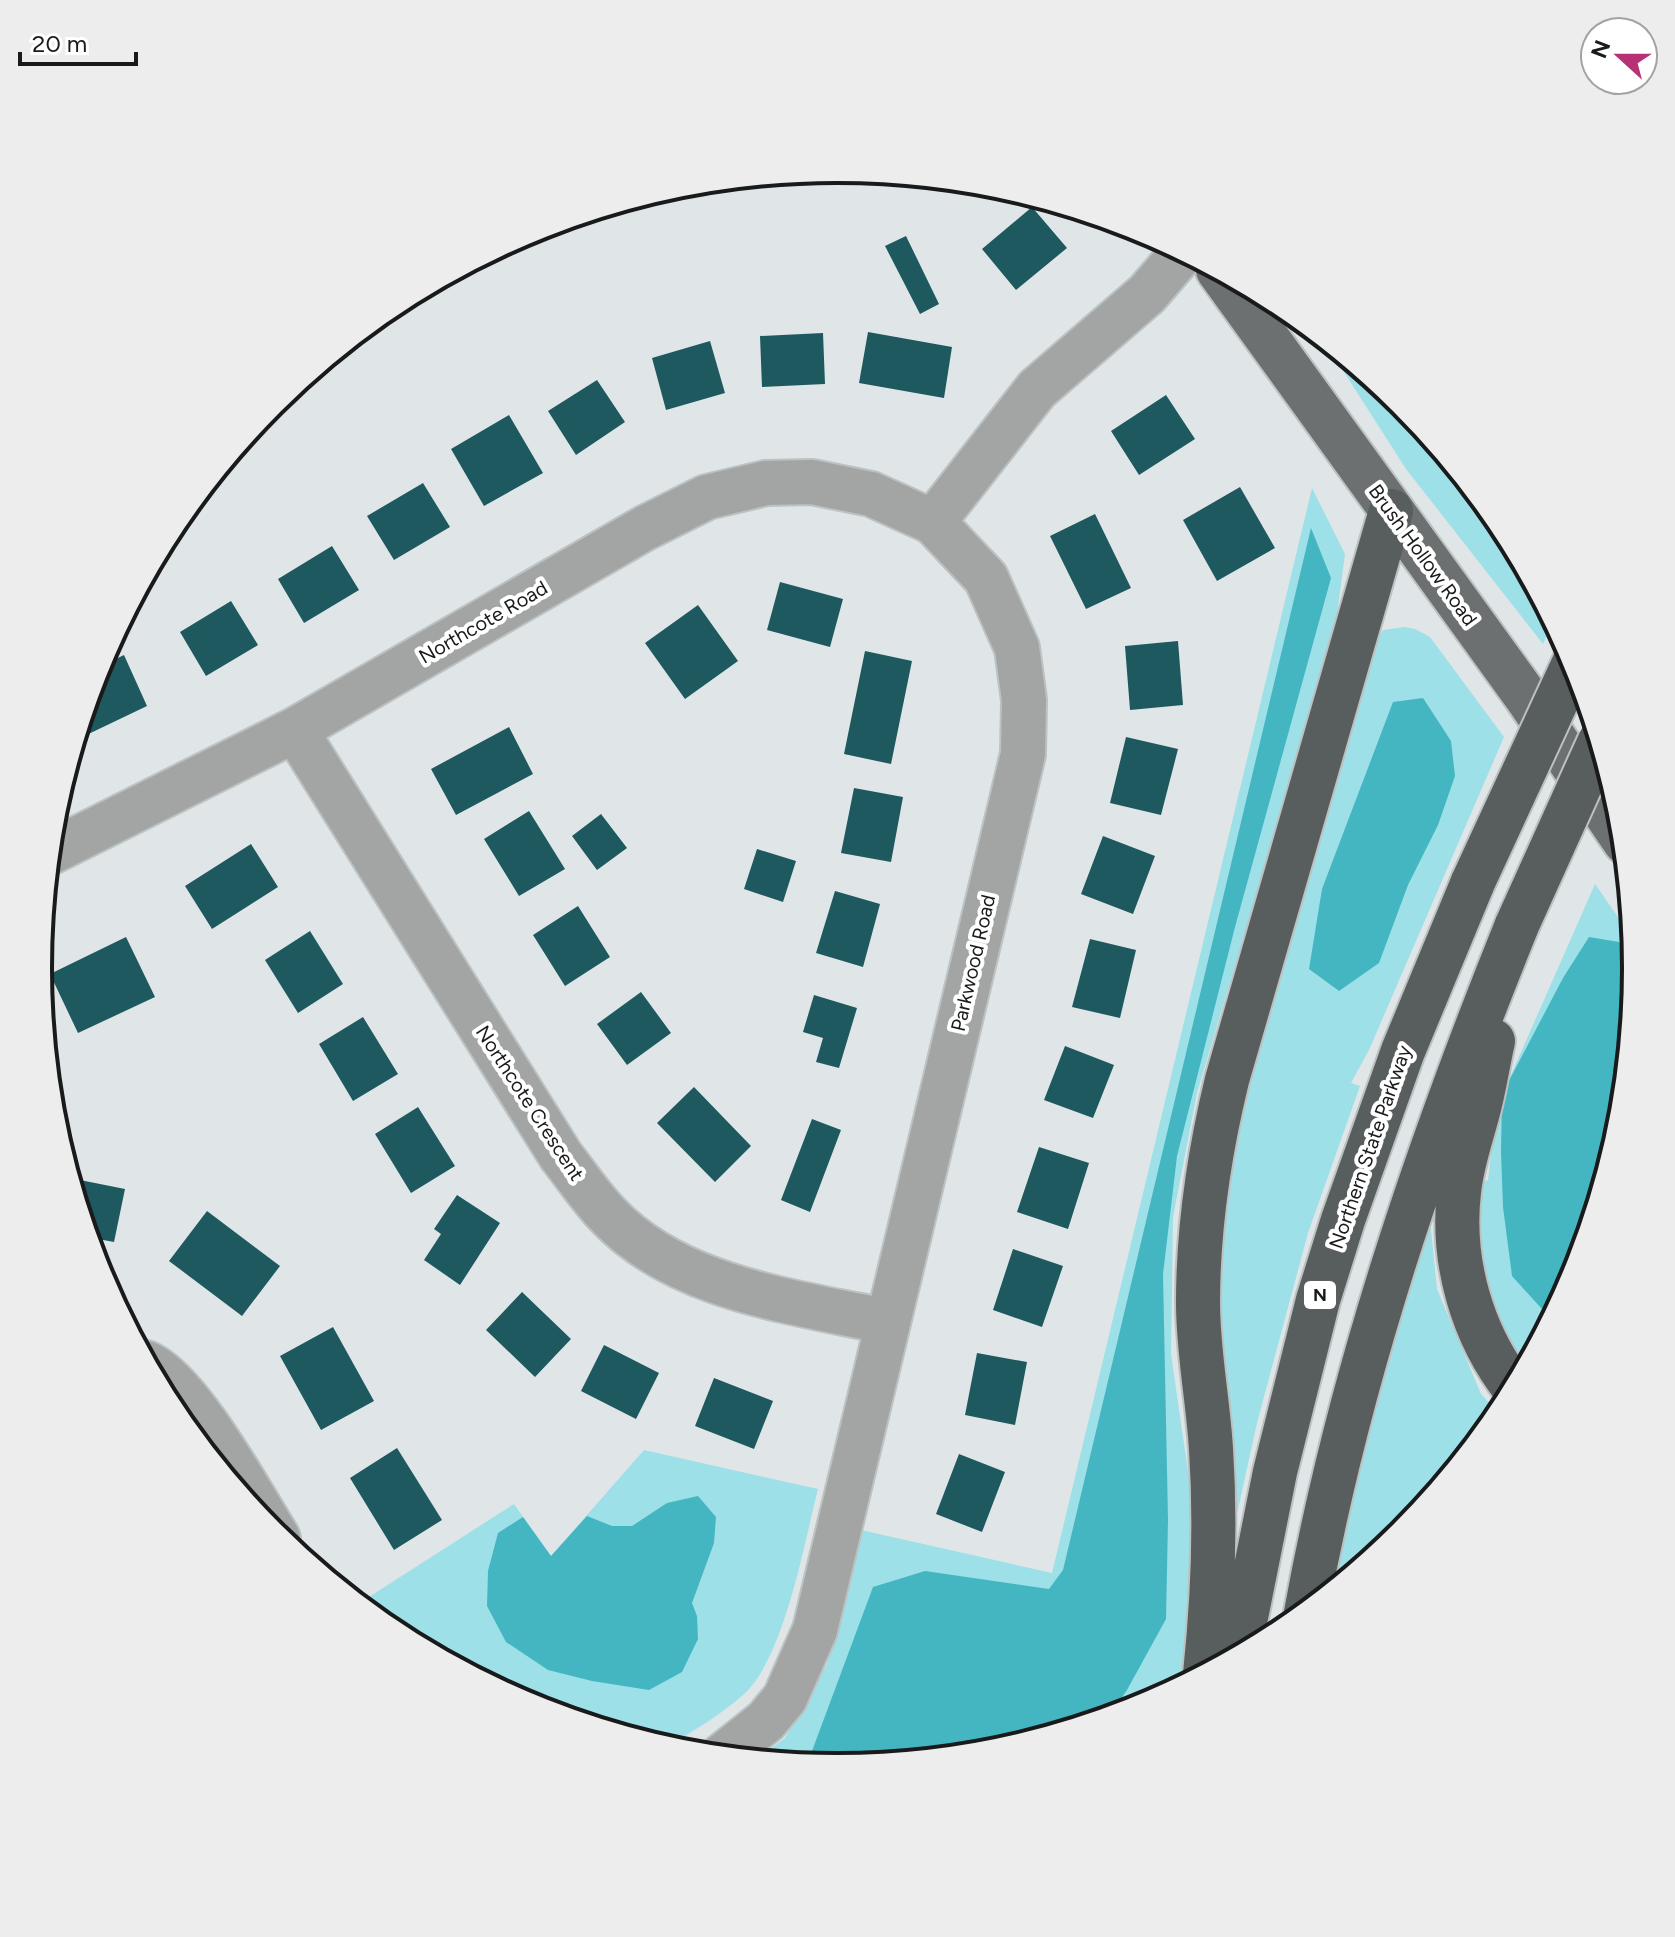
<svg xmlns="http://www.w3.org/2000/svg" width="1675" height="1937" viewBox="0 0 1675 1937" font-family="Figtree,sans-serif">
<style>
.green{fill:#9de0e7}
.forest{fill:#44b6c1}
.building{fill:#1d595f}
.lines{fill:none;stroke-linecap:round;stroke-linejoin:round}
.minor-casing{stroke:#bcc1c2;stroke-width:48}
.major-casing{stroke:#bcc1c2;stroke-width:48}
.highway-casing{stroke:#bcc1c2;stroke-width:48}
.minor{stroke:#a3a5a5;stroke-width:44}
.major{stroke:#6c7071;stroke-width:44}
.highway{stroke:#585d5e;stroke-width:44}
.highway-bridge-casing{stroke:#bcc1c2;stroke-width:48;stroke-linecap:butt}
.highway-bridge{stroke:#585d5e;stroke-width:44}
.labels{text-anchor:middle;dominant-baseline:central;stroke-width:8;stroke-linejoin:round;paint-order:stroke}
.shield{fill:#fff;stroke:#5d5f5f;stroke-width:2}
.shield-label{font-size:18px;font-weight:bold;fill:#181a1b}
.street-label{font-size:20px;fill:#181a1b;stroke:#fff}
.rim{fill:none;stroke:#181a1b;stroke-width:4}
</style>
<rect width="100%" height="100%" fill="#e0e6e7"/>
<path class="green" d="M1321,336L1403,403L1503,525L1553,620L1543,644L1406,469Z
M1312,488L1345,554L1335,630L1197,1093L1173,1217L1171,1354L1190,1485L1191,1581L1185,1685L1143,1707L993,1753L837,1768L756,1760L785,1738L827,1664L861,1530L1052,1573Z
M1405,627L1415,629L1430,637L1504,737L1369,1050L1351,1083L1360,1086L1308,1233L1257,1423L1233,1532L1222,1534L1219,1206L1234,1122L1365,657L1383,630Z
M1595,884L1634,940L1637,969L1622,1125L1576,1275L1524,1373L1484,1298L1471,1188L1488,1180L1496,1109Z
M1429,1210L1437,1289L1481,1394L1500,1415L1403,1534L1329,1594L1360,1441Z
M644,1450L818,1489C804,1544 784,1659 743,1695C721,1715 692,1731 667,1748L531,1707L393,1633L358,1604L514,1504L551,1556Z"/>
<path class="forest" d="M1477,494L1503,525L1532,580L1518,575L1482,508Z
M1311,528L1331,578L1235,927L1177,1156L1163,1274L1168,1520L1166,1619L1127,1690L1108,1718L993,1753L837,1768L794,1764L812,1751L873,1587L925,1571L1049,1589L1063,1570Z
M1423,698L1451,741L1455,776L1438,825L1408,885L1379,963L1339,991L1309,969L1322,889L1393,702Z
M1589,937L1619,942L1630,959L1636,983L1622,1125L1576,1275L1552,1320L1512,1276L1503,1207L1501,1152L1502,1094L1563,978Z
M698,1496L716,1517L714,1543L692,1603L697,1616L698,1639L682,1672L649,1690L592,1681L548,1670L506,1642L487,1606L488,1571L498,1533L523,1517L551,1556L587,1516L612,1526H632L667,1503Z"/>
<path class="building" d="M1032,207L1067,248L1016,290L982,249Z
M906,236L939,304L920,314L885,246Z
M868,332L952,347L944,398L859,383Z
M823,333L825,384L762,387L760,336Z
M710,341L725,393L666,410L652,358Z
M597,380L625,422L576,455L548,411Z
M1166,395L1195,439L1139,475L1111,431Z
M509,415L543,473L484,506L451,449Z
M423,483L450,527L394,560L367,516Z
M1240,487L1275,548L1217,581L1183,520Z
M1095,514L1131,588L1086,609L1050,536Z
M332,546L359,590L304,623L278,579Z
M780,582L843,599L830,647L767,630Z
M231,601L258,645L206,676L180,632Z
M698,605L738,661L685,699L645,643Z
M1178,641L1183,705L1130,710L1125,646Z
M865,651L912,661L891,764L844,754Z
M124,655L147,706L78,739L97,668Z
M509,727L533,774L456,815L431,769Z
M1126,737L1178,749L1161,815L1110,803Z
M854,788L903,797L891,862L841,853Z
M529,811L565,869L519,896L484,839Z
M601,814L627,848L597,870L572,836Z
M1103,836L1155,856L1133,914L1081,894Z
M251,844L278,887L212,929L185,886Z
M757,849L796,861L783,902L744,889Z
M835,891L880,904L863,967L816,953Z
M578,906L610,957L565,986L533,935Z
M310,931L343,984L298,1013L265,960Z
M126,937L155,997L78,1033L50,974Z
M1090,939L1136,950L1120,1018L1072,1007Z
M641,992L671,1033L627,1065L597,1024Z
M814,995L857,1008L839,1068L816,1062L823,1038L803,1032Z
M363,1017L398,1074L353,1101L319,1044Z
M1065,1046L1114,1065L1093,1118L1044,1100Z
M694,1087L751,1146L715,1182L657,1123Z
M418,1107L455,1166L411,1193L375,1134Z
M812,1119L841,1130L810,1212L781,1200Z
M1039,1147L1089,1163L1068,1229L1017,1212Z
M70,1178L125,1189L114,1242L87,1237Z
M457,1195L500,1223L460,1285L424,1260L441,1234L434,1229Z
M207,1211L280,1266L242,1316L169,1261Z
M1013,1249L1063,1266L1042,1327L993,1310Z
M522,1292L571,1339L535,1377L486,1330Z
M333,1327L374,1401L321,1430L280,1356Z
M604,1345L659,1373L636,1419L581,1391Z
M977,1353L1027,1362L1015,1425L965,1415Z
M714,1378L773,1401L754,1449L695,1426Z
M397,1448L442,1520L394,1550L350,1478Z
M959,1454L1005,1472L982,1532L936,1514Z"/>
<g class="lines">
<defs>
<path id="minor" d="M295,730L561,1156C576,1175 590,1196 607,1214C677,1289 792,1301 888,1322
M49,853L295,730L645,528L707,497L766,483L812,482L871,494L933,522
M146,1363C189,1380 252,1497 278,1538
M721,1757L766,1721L785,1698L815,1630L1023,754L1024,700L1017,648L986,578L933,522L1037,389L1147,294L1184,251"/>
<path id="major" d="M1218,270L1525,695L1625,842"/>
<path id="highway" d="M1493,1041C1488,1063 1485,1085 1479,1108C1472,1136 1462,1162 1459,1192C1451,1261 1472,1335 1515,1389
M1306,1613C1349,1375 1427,1148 1517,925
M1238,1657L1275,1472L1318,1300L1343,1220L1403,1051L1473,882
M1205,1674C1213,1599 1216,1525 1211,1449C1208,1400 1198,1352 1198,1303C1198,1227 1209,1154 1227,1080L1391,511"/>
</defs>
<use href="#minor" class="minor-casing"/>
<use href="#major" class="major-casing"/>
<use href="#highway" class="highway-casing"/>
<use href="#minor" class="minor"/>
<use href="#major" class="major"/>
<use href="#highway" class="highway"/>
<defs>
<path id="highway-bridge" d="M1473,882L1575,661
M1517,925L1600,741"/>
</defs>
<use href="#highway-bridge" class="highway-bridge-casing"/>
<use href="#highway-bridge" class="highway-bridge"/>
</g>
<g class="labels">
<rect class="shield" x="1304" y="1281" width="32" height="28" rx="6"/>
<g class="shield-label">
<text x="1320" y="1295">N</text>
</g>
<g class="street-label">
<text transform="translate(1423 555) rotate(54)">Brush Hollow Road</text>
<text transform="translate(483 622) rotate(-30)">Northcote Road</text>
<text transform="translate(973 963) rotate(-77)">Parkwood Road</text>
<text transform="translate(530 1103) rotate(57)">Northcote Crescent</text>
<text transform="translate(1370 1147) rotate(-71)">Northern State Parkway</text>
</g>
</g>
<path d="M0 0H1675V1937H0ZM52 968a785 785 0 1 1 1570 0a785 785 0 1 1-1570 0Z" fill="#ededed" fill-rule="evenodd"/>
<path class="rim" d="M52 968a785 785 0 1 1 1570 0a785 785 0 1 1-1570 0Z"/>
<g transform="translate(1619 56) rotate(291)"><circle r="38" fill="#ffffff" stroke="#a3a3a4" stroke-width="2"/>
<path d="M0-6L14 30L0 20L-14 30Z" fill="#b73175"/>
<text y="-12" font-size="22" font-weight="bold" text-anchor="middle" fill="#181a1b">N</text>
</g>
<path d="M20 52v12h116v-12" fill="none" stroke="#181a1b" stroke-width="4"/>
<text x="32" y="52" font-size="24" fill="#181a1b" stroke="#ffffff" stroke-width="6" paint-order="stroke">20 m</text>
</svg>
